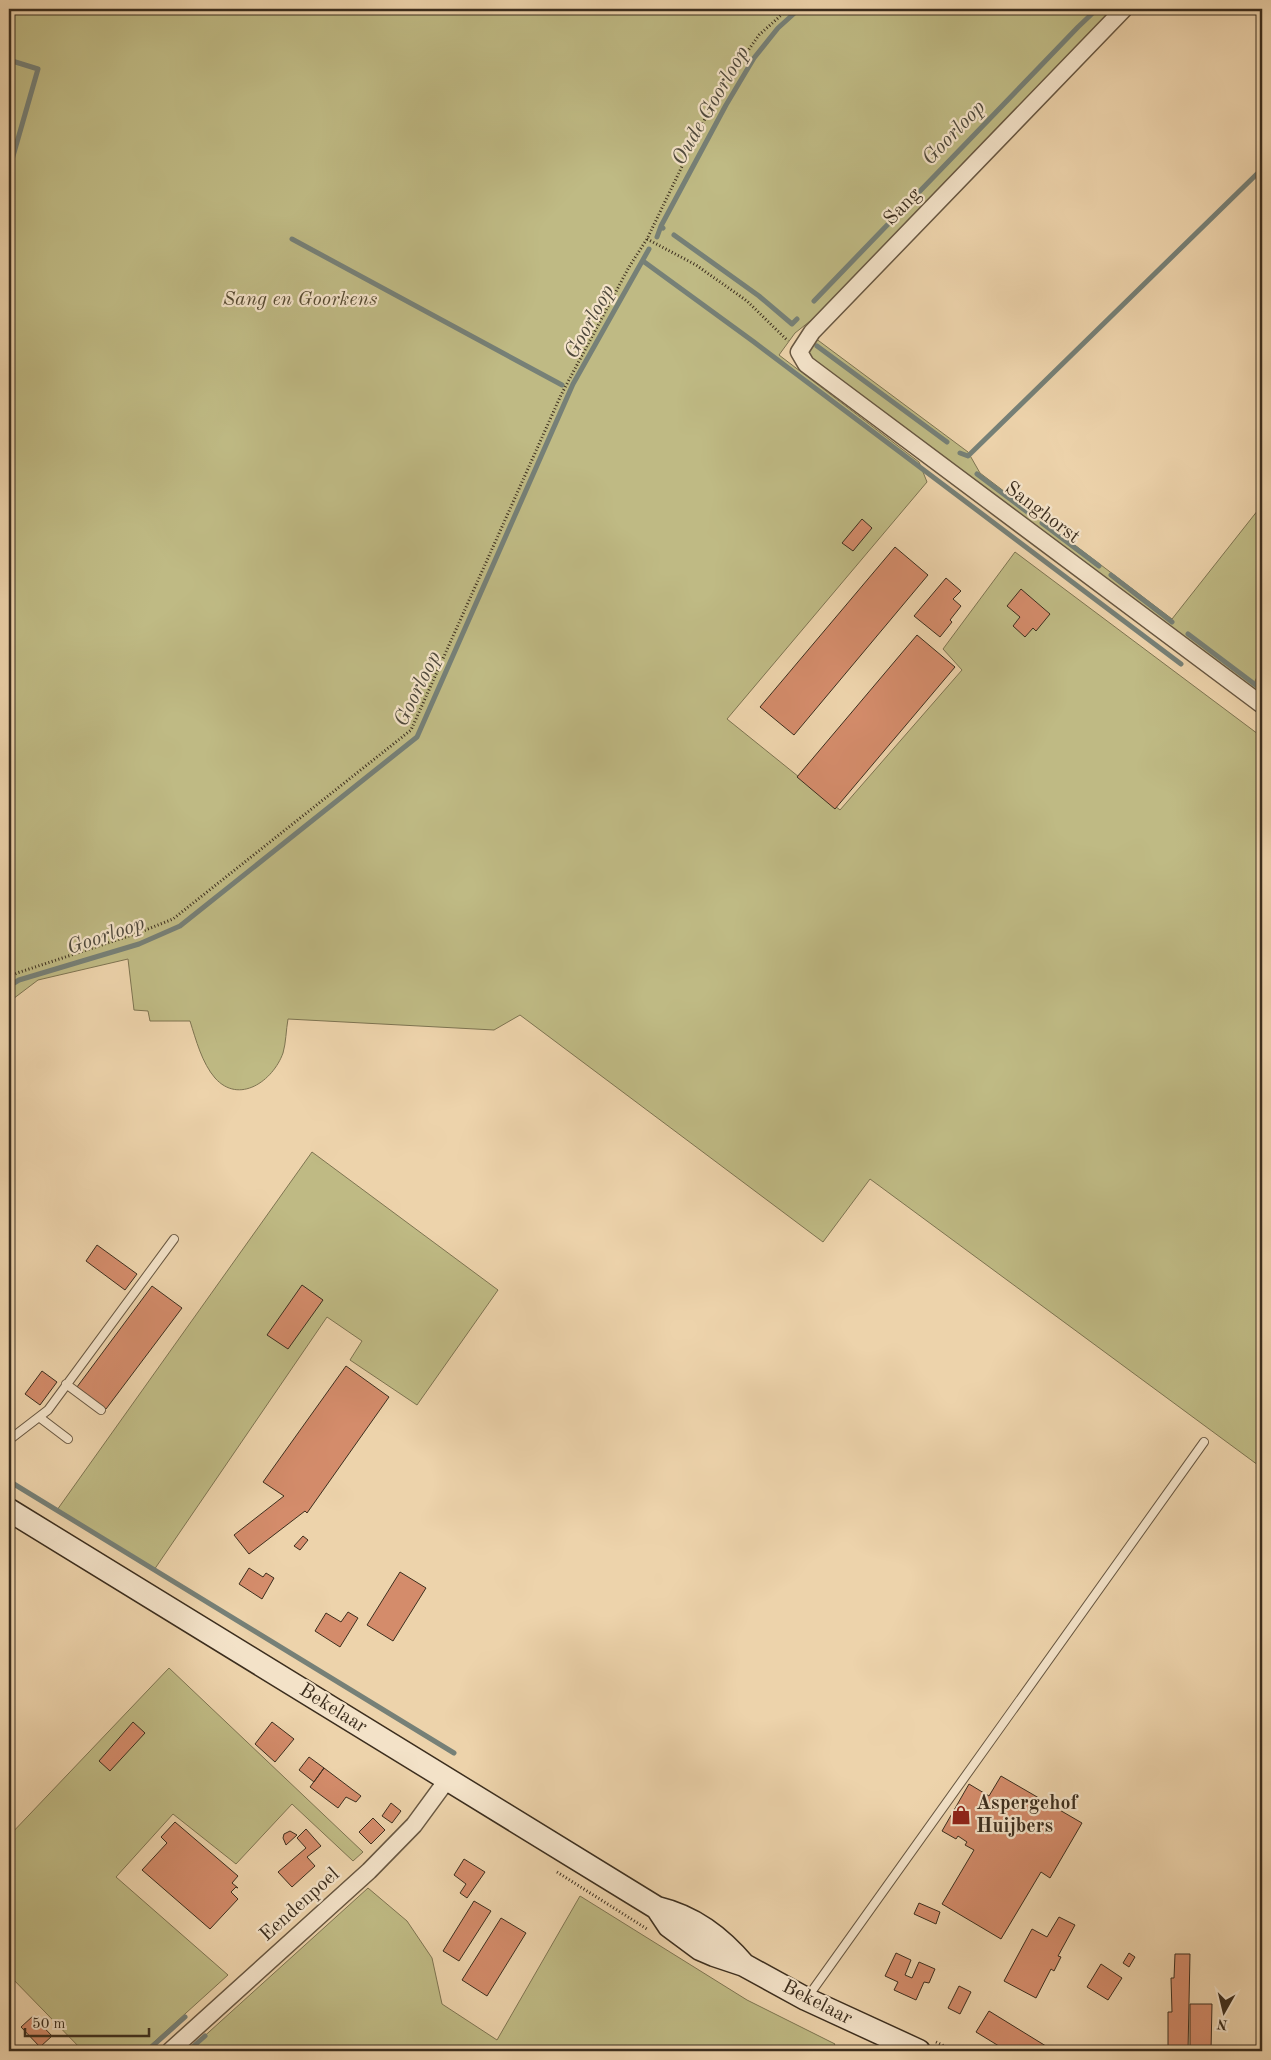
<svg xmlns="http://www.w3.org/2000/svg" width="1271" height="2060" viewBox="0 0 1271 2060" font-family="'Old Standard TT',serif">
  <rect width="100%" height="100%" fill="#edd3ab"/>
  <filter id="stains"><feTurbulence type="fractalNoise" baseFrequency=".004" numOctaves="4"/><feColorMatrix values="0 0 0 0 .2 0 0 0 0 .09 0 0 0 0 .02 0 0 0 .5 -.17"/></filter>
  <radialGradient id="worn" r=".72"><stop offset=".6" stop-color="#630" stop-opacity="0"/><stop offset="1" stop-color="#630" stop-opacity=".3"/></radialGradient>
  <path fill="#bfba84" stroke="#7e7451" d="M 9,9 L 1112,9 L 824,310 L 795,333 L 779,355 L 919,462 L 927,482 L 727,719 L 840,810 L 962,670 L 943,649 L 1015,552 L 1262,737 L 1262,1468 L 870,1179 L 823,1242 L 520,1015 L 494,1030 L 288,1019 C 286,1030 286,1043 283,1053 C 273,1081 239,1105 215,1078 C 202,1063 196,1040 190,1021 L 150,1021 L 148,1011 L 134,1010 L 128,959 L 38,980 L 9,1002 Z
    M 815,338 L 968,452 L 980,473 L 1172,619 L 1262,505 L 1262,667 L 1255,681 L 1262,685 L 1252,692 L 808,358 L 808,347 Z
    M 312,1152 L 498,1290 L 417,1405 L 350,1360 L 362,1341 L 327,1317 L 154,1570 L 57,1510 Z
    M 169,1668 L 363,1852 L 353,1861 L 292,1804 L 236,1864 L 173,1814 L 116,1877 L 228,1975 L 144,2051 L 83,2051 L 9,1975 L 9,1836 Z
    M 368,1888 L 407,1921 L 432,1958 L 442,2004 L 497,2040 L 580,1896 L 747,2000 L 835,2044 L 830,2051 L 188,2051 Z"/>
  <g fill="none" stroke-linecap="round" stroke-linejoin="round">
    <path stroke="#768077" stroke-width="5" d="M 9,60 L 38,69 L 9,170
      M 661,226 L 726,105 L 754,58 L 778,28 L 799,9
      M 674,235 L 759,296 L 792,324 L 797,319
      M 657,237 L 661,226 L 663,228
      M 292,239 L 562,385
      M 643,261 L 754,342 L 1181,664
      M 814,301 L 1078,27 L 1097,9
      M 817,346 L 947,442
      M 960,453 L 968,456 L 1262,169
      M 977,474 L 1034,517
      M 1042,523 L 1099,566
      M 1111,575 L 1172,622
      M 1188,634 L 1257,686
      M 9,986 L 19,980 L 139,944 L 180,926 L 417,737 L 573,384 L 649,249
      M 9,1481 L 454,1753
      M 147,2051 L 185,2017
      M 188,2051 L 205,2036"/>
  </g>
  <path fill="#d48c6b" stroke="#3c2e1e" d="M 862,519 L 872,528 L 853,551 L 842,543 Z
    M 895,547 L 928,575 L 794,735 L 760,707 Z
    M 946,578 L 961,591 L 953,599 L 961,606 L 950,620 L 952,622 L 940,637 L 914,616 Z
    M 1021,589 L 1050,614 L 1036,631 L 1033,628 L 1025,637 L 1013,626 L 1020,617 L 1007,606 Z
    M 917,635 L 955,667 L 835,809 L 797,777 Z
    M 97,1245 L 137,1274 L 125,1290 L 86,1261 Z
    M 302,1285 L 323,1300 L 288,1349 L 267,1335 Z
    M 152,1286 L 182,1308 L 106,1409 L 77,1387 Z
    M 346,1366 L 389,1397 L 307,1513 L 305,1511 L 249,1554 L 234,1535 L 284,1496 L 263,1482 Z
    M 42,1371 L 57,1382 L 40,1405 L 25,1394 Z
    M 303,1536 L 308,1540 L 300,1550 L 294,1546 Z
    M 249,1568 L 263,1577 L 266,1573 L 274,1578 L 262,1599 L 239,1584 Z
    M 400,1572 L 426,1588 L 393,1641 L 367,1625 Z
    M 348,1612 L 358,1618 L 340,1647 L 315,1631 L 326,1613 L 341,1622 Z
    M 133,1722 L 145,1733 L 110,1771 L 99,1761 Z
    M 272,1722 L 294,1739 L 275,1762 L 255,1744 Z
    M 309,1757 L 324,1768 L 314,1782 L 299,1770 Z
    M 324,1768 L 361,1796 L 356,1802 L 346,1797 L 338,1808 L 310,1787 Z
    M 1001,1776 L 1082,1823 L 1050,1878 L 1041,1872 L 1001,1939 L 942,1904 L 974,1850 L 965,1845 L 967,1842 L 958,1836 L 956,1839 L 942,1831 L 969,1784 L 989,1796 Z
    M 391,1803 L 401,1811 L 392,1823 L 382,1816 Z
    M 373,1818 L 385,1830 L 371,1844 L 359,1832 Z
    M 175,1822 L 238,1876 L 232,1883 L 238,1888 L 236,1887 L 231,1892 L 238,1899 L 210,1929 L 142,1870 L 167,1843 L 161,1837 Z
    M 306,1829 L 321,1846 L 307,1857 L 315,1866 L 292,1887 L 278,1872 L 306,1848 L 297,1838 Z
    M 290,1831 L 297,1835 L 286,1845 L 283,1838 L 284,1834 Z
    M 464,1859 L 485,1872 L 467,1898 L 460,1893 L 466,1884 L 454,1875 Z
    M 474,1901 L 491,1911 L 459,1961 L 443,1951 Z
    M 919,1903 L 940,1912 L 936,1924 L 914,1914 Z
    M 1059,1917 L 1075,1925 L 1058,1956 L 1061,1957 L 1054,1971 L 1051,1969 L 1036,1998 L 1004,1981 L 1032,1929 L 1047,1937 Z
    M 501,1918 L 526,1933 L 487,1996 L 462,1980 Z
    M 896,1953 L 911,1960 L 905,1975 L 912,1978 L 919,1962 L 935,1969 L 929,1983 L 924,1982 L 916,2000 L 894,1990 L 898,1982 L 885,1976 Z
    M 1129,1953 L 1135,1957 L 1129,1967 L 1123,1963 Z
    M 1175,1954 L 1190,1954 L 1188,2051 L 1168,2051 L 1168,2012 L 1172,2012 L 1171,1978 L 1174,1978 Z
    M 1101,1964 L 1122,1978 L 1108,2000 L 1087,1987 Z
    M 959,1986 L 971,1992 L 960,2014 L 948,2008 Z
    M 1190,2004 L 1212,2004 L 1211,2051 L 1190,2051 Z
    M 989,2011 L 1054,2051 L 1007,2051 L 976,2032 Z
    M 33,2016 L 52,2036 L 40,2047 L 21,2027 Z"/>
  <g fill="none" stroke-linecap="round" stroke-linejoin="round">
    <defs>
      <path id="lane" d="M 66,1384 L 101,1410
        M 39,1417 L 68,1439
        M 9,1440 L 48,1410 L 174,1239
        M 807,1998 L 1204,1442"/>
      <path id="street" d="M 1124,9 L 812,332 L 799,352 L 806,364 L 1262,705
        M 170,2051 L 369,1871 L 414,1825 L 447,1780"/>
      <path id="secondary" d="M 9,1510 L 657,1908 C 694,1917 720,1937 744,1965
        M 657,1908 L 669,1926 L 700,1949 L 714,1955 L 744,1965 L 806,1999 L 919,2051"/>
    </defs>
    <use href="#lane" stroke="#685741" stroke-width="10"/>
    <use href="#street" stroke="#685741" stroke-width="19"/>
    <use href="#secondary" stroke="#3c2e1e" stroke-width="25"/>
    <path stroke="#3c2e1e" stroke-width="3" stroke-dasharray="1 2.5" stroke-linecap="butt" d="M 647,239 L 696,265 L 747,301 L 788,341
      M 9,977 L 17,973 L 138,933 L 173,919 L 411,730 L 561,395 L 629,267 L 647,239 L 716,96 L 759,35 L 788,9
      M 557,1872 L 647,1929
      M 936,2042 L 955,2051"/>
    <use href="#lane" stroke="#f3e2c8" stroke-width="8"/>
    <use href="#street" stroke="#f3e2c8" stroke-width="16"/>
    <use href="#secondary" stroke="#f3e2c8" stroke-width="22"/>
  </g>
  <defs>
    <symbol id="shop-bare" viewBox="-9 -9 18 18"><path d="M-5-2.5h2.3a2.7 3.5 0 0 1 5.4 0H5L5.5 6h-11ZM-1.5-2.5h3a1.5 2.3 0 0 0-3 0Z" fill="#8f2418" stroke="#f3e2c8" stroke-width="2.5" paint-order="stroke"/></symbol>
  </defs>
  <g fill-rule="evenodd">
    <use href="#shop-bare" x="947" y="1801" width="28" height="28"/>
  </g>
  <g text-anchor="middle" dominant-baseline="central" stroke-width="4.5" stroke-linejoin="round" paint-order="stroke">
    <g font-size="20" fill="#3c2e1e" stroke="#f3e2c8">
      <text transform="translate(903 207) rotate(-46)">Sang</text>
      <text transform="translate(1042 513) rotate(37)">Sanghorst</text>
      <text transform="translate(333 1709) rotate(32)">Bekelaar</text>
      <text transform="translate(300 1905) rotate(-42)">Eendenpoel</text>
      <text transform="translate(817 2003) rotate(27)">Bekelaar</text>
    </g>
    <g font-size="20" font-style="italic" fill="#564a32" stroke="#f3e2c8">
      <text x="300" y="300">Sang en Goorkens</text>
    </g>
    <g font-size="20" font-weight="bold" fill="#3c2e1e" stroke="#f3e2c8" text-anchor="start">
      <text x="976" y="1804">Aspergehof<tspan x="976" dy="23">Huijbers</tspan></text>
    </g>
    <g font-size="21" font-style="italic" fill="#4f493c" stroke="#f3e2c8">
      <text transform="translate(711 106) rotate(-60)">Oude Goorloop</text>
      <text transform="translate(954 133) rotate(-46)">Goorloop</text>
      <text transform="translate(590 322) rotate(-61)">Goorloop</text>
      <text transform="translate(418 689) rotate(-64)">Goorloop</text>
      <text transform="translate(106 936) rotate(-19)">Goorloop</text>
    </g>
  </g>
  <rect width="1271" height="2060" fill="none" stroke="#edd3ab" stroke-width="30"/>
  <rect x="10" y="10" width="1251" height="2040" fill="none" stroke="#3c2e1e" stroke-width="2.5"/>
  <rect x="15" y="15" width="1241" height="2030" fill="none" stroke="#3c2e1e"/>
  <g transform="translate(1224 2012) rotate(188)" stroke="#f3e2c8" stroke-width="4" paint-order="stroke">
  <path d="M0-4L9 19L0 12L-9 19Z" fill="#3c2e1e"/>
  <text y="-8" font-size="14" font-weight="bold" text-anchor="middle" fill="#3c2e1e">N</text>
  </g>
  <path d="M25 2028v8h124v-8" fill="none" stroke="#3c2e1e" stroke-width="2.5"/>
  <text x="32" y="2028" font-size="15" fill="#3c2e1e" stroke="#f3e2c8" stroke-width="4" paint-order="stroke">50 m</text>
  <rect width="100%" height="100%" filter="url(#stains)"/>
  <rect width="100%" height="100%" fill="url(#worn)"/>
</svg>
